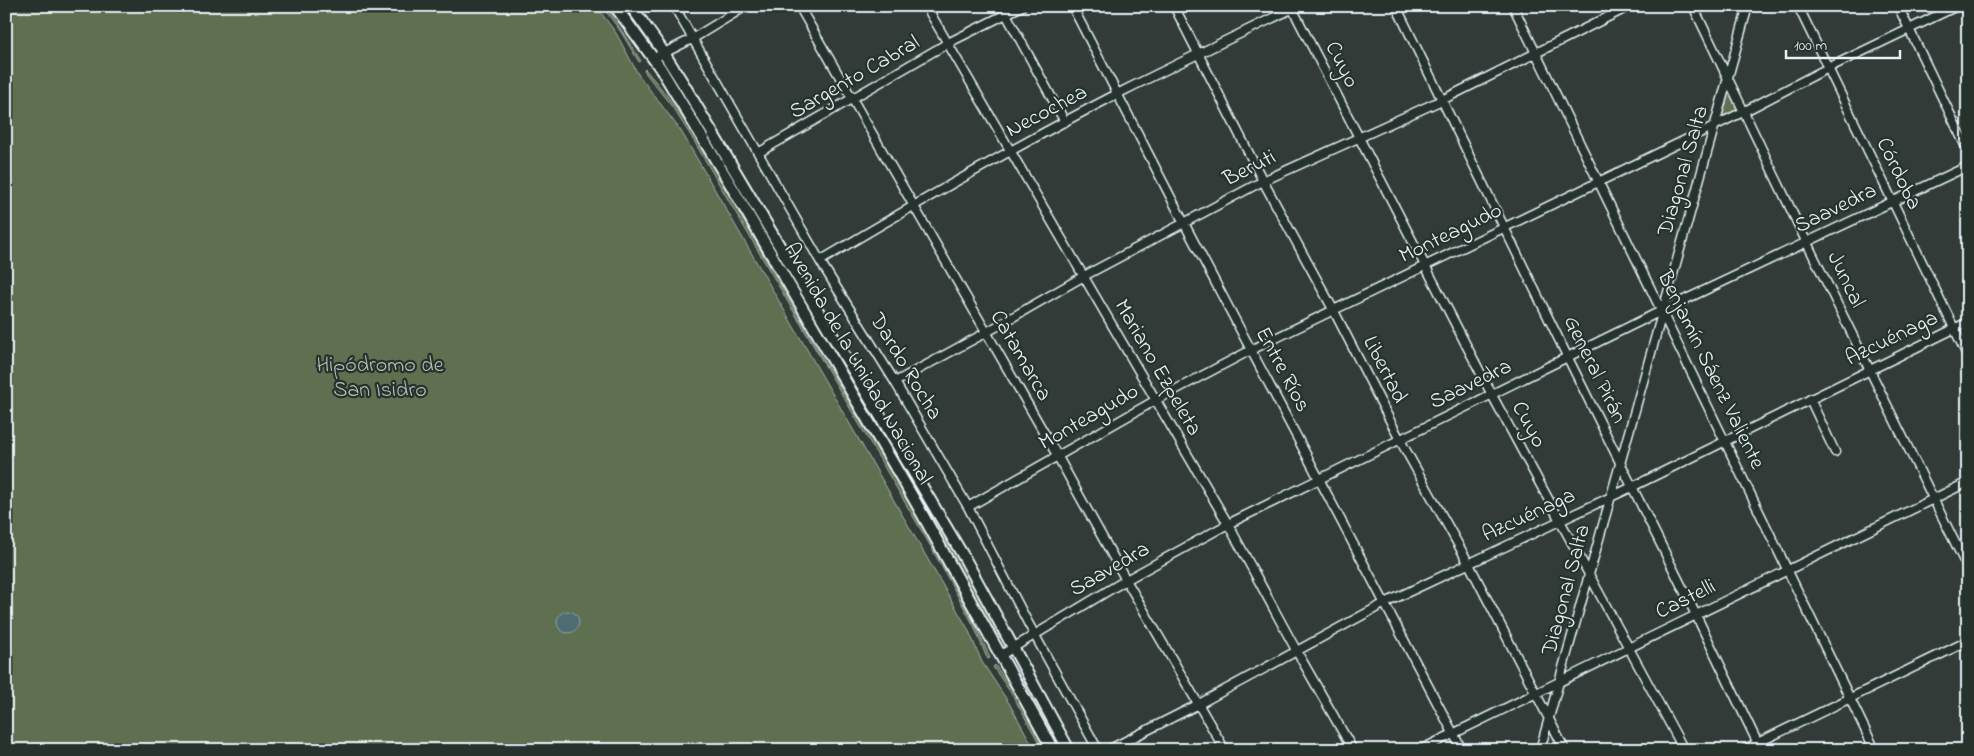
<svg xmlns="http://www.w3.org/2000/svg" width="1974" height="756" viewBox="0 0 1974 756" font-family="'Indie Flower',sans-serif">
  <rect width="100%" height="100%" fill="#323b37"/>
  <filter id="ink" filterUnits="userSpaceOnUse"><feTurbulence type="fractalNoise" baseFrequency=".02" numOctaves="2"/><feDisplacementMap in="SourceGraphic" scale="10" xChannelSelector="R" yChannelSelector="G"/><feConvolveMatrix kernelMatrix="1 2 1 2 8 2 1 2 1" color-interpolation-filters="sRGB"/></filter>
  <g filter="url(#ink)">
    <path fill="#5f6f51" stroke="#a4b0a4" d="M 6,6 L 596,6 L 616,33 L 638,74 L 681,131 L 968,629 L 982,662 L 1009,703 L 1035,750 L 6,750 Z
      M 602,6 L 606,6 L 641,61 L 639,62 L 621,32 Z
      M 645,69 L 665,93 L 694,134 L 817,349 L 908,501 L 976,626 L 990,658 L 988,659 L 986,656 L 974,626 L 931,547 L 691,136 L 673,108 L 647,75 L 644,70 Z
      M 666,69 L 682,87 C 790,269 901,450 1001,636 L 1000,638 L 984,616 L 944,544 Z
      M 1728,81 L 1743,112 L 1716,125 Z
      M 995,665 L 1016,695 L 1046,750 L 1043,750 L 1013,696 L 993,667 Z
      M 1016,674 L 1032,691 L 1065,750 L 1057,750 Z"/>
    <path fill="#4f6c75" stroke="#8ca1a9" d="M557 622a11 11 0 1 1 22 0a11 11 0 1 1-22 0Z"/>
    <g fill="none" stroke-linecap="round" stroke-linejoin="round">
      <defs>
        <path id="street" d="M 674,6 L 820,261 L 895,382 L 968,507 L 1027,621 L 1098,750
          M 799,6 L 1058,457 L 1126,580 L 1225,750
          M 926,6 L 1228,524 L 1296,650 L 1353,750
          M 1072,6 L 1184,223 L 1462,750
          M 1174,6 L 1263,181 L 1334,311 L 1400,440 L 1469,564 L 1565,750
          M 1291,6 L 1492,395 L 1684,750
          M 1396,6 L 1568,358 L 1696,615 L 1761,750
          M 1513,6 L 1875,750
          M 1693,6 L 1807,243 L 1968,569
          M 1798,6 L 1968,357
          M 1898,6 L 1968,151
          M 1006,14 L 1065,122
          M 654,58 L 692,39 L 746,6
          M 758,153 L 948,43 L 1022,6
          M 820,261 C 917,203 1016,146 1117,94 C 1177,64 1237,35 1298,6
          M 895,382 L 987,332 L 1084,276 L 1263,181 L 1442,100 L 1630,6
          M 1810,399 L 1835,452
          M 968,507 L 1156,400 L 1251,350 L 1743,112 L 1828,68 L 1957,6
          M 1001,655 L 1126,580 L 1228,524 L 1663,310 L 1968,166
          M 1108,750 L 1199,704 L 1385,603 L 1632,487 L 1968,322
          M 1420,750 L 1968,482
          M 1540,750 L 1748,6
          M 1743,750 L 1968,641"/>
        <path id="secondary" d="M 615,6 L 661,69 L 732,187 L 915,501 L 1053,750
          M 631,6 L 660,47 L 684,85 L 965,559 L 1069,750"/>
      </defs>
      <use href="#street" stroke="#e8f1f8" stroke-width="11"/>
      <use href="#secondary" stroke="#e8f1f8" stroke-width="14"/>
      <use href="#street" stroke="#26332d" stroke-width="8"/>
      <use href="#secondary" stroke="#26332d" stroke-width="10"/>
    </g>
  </g>
  <g text-anchor="middle" dominant-baseline="central" stroke-width="4.5" stroke-linejoin="round" paint-order="stroke">
    <g font-size="22" fill="#e8f1f8" stroke="#26332d">
      <text transform="translate(1341 65) rotate(63)">Cuyo</text>
      <text transform="translate(855 78) rotate(-30)">Sargento Cabral</text>
      <text transform="translate(1047 112) rotate(-28)">Necochea</text>
      <text transform="translate(1250 169) rotate(-27)">Beruti</text>
      <text transform="translate(1684 171) rotate(-74)">Diagonal Salta</text>
      <text transform="translate(1898 174) rotate(64)">Córdoba</text>
      <text transform="translate(1836 209) rotate(-26)">Saavedra</text>
      <text transform="translate(1451 234) rotate(-26)">Monteagudo</text>
      <text transform="translate(1845 280) rotate(64)">Juncal</text>
      <text transform="translate(1892 339) rotate(-26)">Azcuénaga</text>
      <text transform="translate(1020 356) rotate(60)">Catamarca</text>
      <text transform="translate(857 364) rotate(60)">Avenida de la Unidad Nacional</text>
      <text transform="translate(905 367) rotate(59)">Dardo Rocha</text>
      <text transform="translate(1157 368) rotate(60)">Mariano Ezpeleta</text>
      <text transform="translate(1282 370) rotate(62)">Entre Ríos</text>
      <text transform="translate(1384 370) rotate(63)">Libertad</text>
      <text transform="translate(1594 370) rotate(64)">General Pirán</text>
      <text transform="translate(1710 370) rotate(64)">Benjamín Sáenz Valiente</text>
      <text transform="translate(1471 385) rotate(-26)">Saavedra</text>
      <text transform="translate(1089 418) rotate(-30)">Monteagudo</text>
      <text transform="translate(1528 425) rotate(62)">Cuyo</text>
      <text transform="translate(1529 516) rotate(-25)">Azcuénaga</text>
      <text transform="translate(1110 570) rotate(-30)">Saavedra</text>
      <text transform="translate(1567 590) rotate(-75)">Diagonal Salta</text>
      <text transform="translate(1686 600) rotate(-26)">Castelli</text>
    </g>
    <g font-size="22" fill="#b1bdb5" stroke="#26332d">
      <text x="380" y="366">Hipódromo de<tspan x="380" dy="25">San Isidro</tspan></text>
    </g>
  </g>
  <rect width="1974" height="756" fill="none" stroke="#26332d" stroke-width="25"/>
  <rect x="12" y="12" width="1949" height="731" fill="none" stroke="#e8f1f8" stroke-width="2" filter="url(#ink)"/>
  <path d="M1786 50v8h114v-8" fill="none" stroke="#e8f1f8" stroke-width="2.5"/>
  <text x="1794" y="50" font-size="15" fill="#e8f1f8" stroke="#26332d" stroke-width="4" paint-order="stroke">100 m</text>
</svg>
